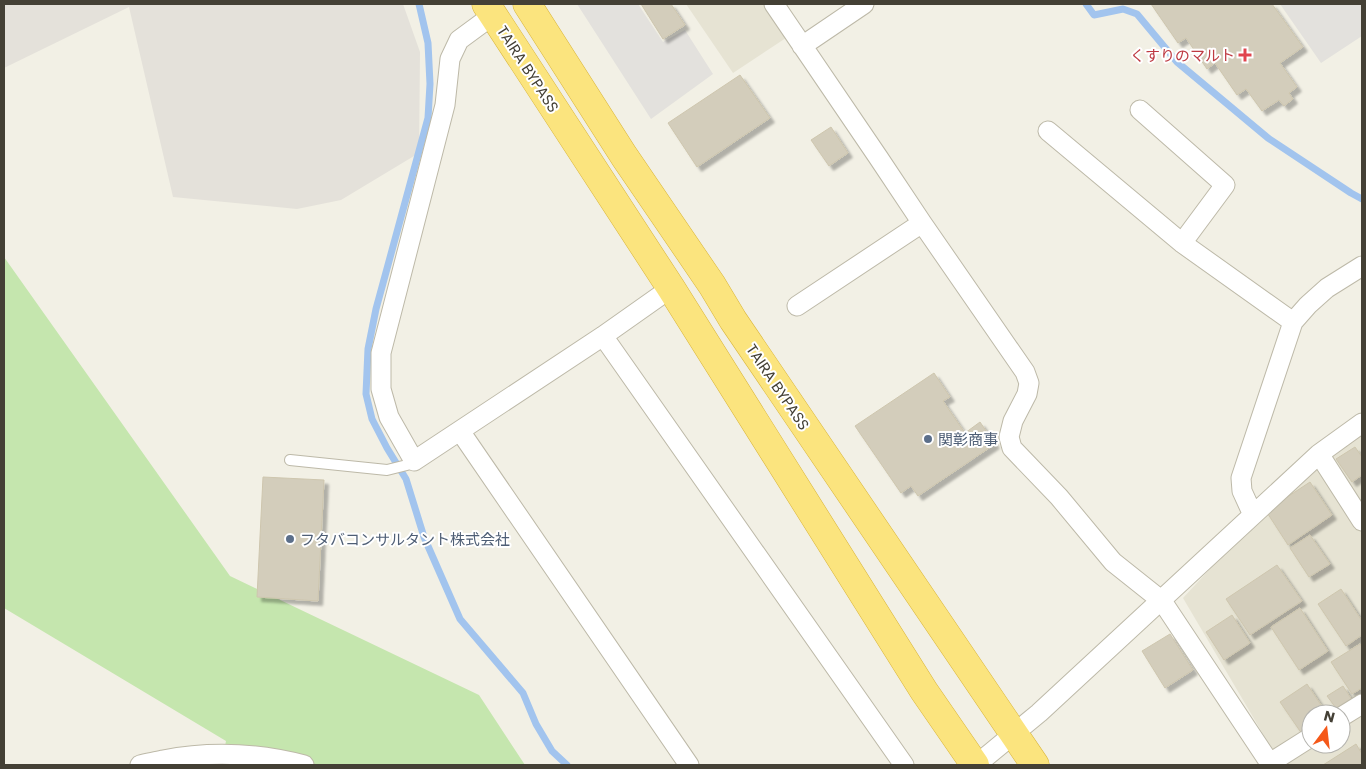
<svg xmlns="http://www.w3.org/2000/svg" width="1366" height="769" viewBox="0 0 1366 769" font-family="Poppins,'Noto Sans JP',sans-serif">
  <defs>
    <filter id="shadow"><feDropShadow dx="4.5" dy="4.5" stdDeviation="1" flood-color="#0004"/></filter>
  </defs>
  <rect width="100%" height="100%" fill="#f2f0e5"/>
  <path fill="#e6e3d3" fill-rule="evenodd" d="M 686,4 L 771,4 L 792,34 L 733,73 Z
    M 1362,432 L 1362,765 L 1283,765 L 1276,756 L 1183,598 L 1287,486 ZM 1311,714 L 1341,714 L 1341,744 L 1311,744 Z"/>
  <path fill="#e4e1da" d="M 4,4 L 403,4 L 420,52 L 419,153 L 341,200 L 297,209 L 173,197 L 129,7 L 4,68 Z"/>
  <path fill="#c5e6ae" d="M 4,257 L 230,576 L 479,695 L 525,765 L 221,765 L 226,741 L 4,608 Z"/>
  <path fill="#e3e1dd" d="M 577,4 L 638,4 L 663,42 L 685,30 L 713,74 L 651,119 Z
    M 1280,4 L 1362,4 L 1362,36 L 1321,63 Z"/>
  <g fill="none" stroke-linecap="round" stroke-linejoin="round">
    <path stroke="#a2c4ee" stroke-width="7" d="M 419,4 L 428,43 L 430,84 L 428,118 L 376,309 L 368,349 L 366,394 L 372,419 L 387,448 L 406,479 L 424,537 L 460,619 L 523,693 L 536,724 L 552,751 L 567,765
      M 1086,4 L 1094,15 L 1123,9 L 1137,14 L 1177,62 L 1268,138 L 1351,193 L 1362,199"/>
  </g>
  <path fill="#d3cdbb" stroke="#cec6ae" filter="url(#shadow)" d="M 641,4 L 671,4 L 685,25 L 663,39 Z
    M 1151,4 L 1272,4 L 1303,47 L 1280,63 L 1297,87 L 1289,93 L 1293,99 L 1284,106 L 1279,100 L 1262,111 L 1246,89 L 1237,95 L 1215,63 L 1207,69 L 1186,38 L 1178,43 Z
    M 740,75 L 770,118 L 697,167 L 668,123 Z
    M 831,127 L 848,153 L 829,166 L 811,140 Z
    M 934,373 L 950,397 L 943,401 L 965,433 L 980,422 L 995,444 L 918,496 L 911,486 L 901,493 L 855,426 Z
    M 1355,447 L 1362,457 L 1362,475 L 1352,482 L 1336,459 Z
    M 263,477 L 324,480 L 318,601 L 257,597 Z
    M 1310,482 L 1332,515 L 1288,545 L 1266,511 Z
    M 1310,535 L 1330,564 L 1309,577 L 1290,548 Z
    M 1277,565 L 1302,601 L 1250,635 L 1226,599 Z
    M 1341,589 L 1362,621 L 1362,635 L 1346,646 L 1318,604 Z
    M 1300,608 L 1328,651 L 1299,670 L 1271,627 Z
    M 1232,615 L 1250,643 L 1224,660 L 1206,632 Z
    M 1170,634 L 1193,670 L 1165,688 L 1142,651 Z
    M 1360,644 L 1362,647 L 1362,688 L 1352,694 L 1331,662 Z
    M 1307,684 L 1327,714 L 1311,714 L 1311,728 L 1302,734 L 1280,702 Z
    M 1343,686 L 1354,703 L 1339,712 L 1327,696 Z
    M 1356,744 L 1362,754 L 1362,765 L 1323,765 Z"/>
  <g fill="none" stroke-linecap="round" stroke-linejoin="round">
    <defs>
      <path id="service" d="M 290,460 L 387,470 L 407,465 L 414,461"/>
      <path id="minor" d="M 774,4 L 878,157 L 922,223 L 1025,372 L 1029,383 L 1027,394 L 1013,421 L 1009,437 L 1012,448 L 1059,497 L 1113,562 L 1162,601 L 1271,765
        M 493,15 L 459,40 L 450,59 L 445,105 L 381,353 L 381,389 L 389,417 L 414,461 L 603,336 L 671,288
        M 802,46 L 864,4
        M 1140,110 L 1225,185 L 1182,243
        M 1048,131 L 1182,243 L 1293,322
        M 797,306 L 922,223
        M 603,336 L 904,765
        M 460,431 L 689,765
        M 1319,454 L 1362,521
        M 1253,515 L 1242,491 L 1241,478 L 1293,322 L 1308,305 L 1327,288 L 1362,266
        M 1341,717 L 1362,704
        M 1270,763 L 1311,737
        M 140,765 C 147,763 155,762 163,760 C 209,751 258,753 304,765
        M 976,765 L 1039,713 L 1319,454 L 1362,423"/>
      <path id="trunk" d="M 486,4 L 671,288 L 924,691 L 975,765
        M 527,4 L 624,156 L 712,285 L 733,320 L 1035,765"/>
    </defs>
    <use href="#service" stroke="#bdb9a8" stroke-width="12"/>
    <use href="#minor" stroke="#bdb9a8" stroke-width="21"/>
    <use href="#trunk" stroke="#d9b438" stroke-width="29"/>
    <use href="#service" stroke="#fff" stroke-width="10"/>
    <use href="#minor" stroke="#fff" stroke-width="19"/>
    <use href="#trunk" stroke="#fbe47e" stroke-width="28"/>
  </g>
  <path fill="#e0444e" stroke="#fff" stroke-width="2" d="M1242.5 47.5h5v5h5v5h-5v5h-5v-5h-5v-5h5z"/>
  <g fill="#5c6f8a" stroke="#fff" stroke-width="2">
    <circle cx="928" cy="439" r="5"/>
    <circle cx="290" cy="539" r="5"/>
  </g>
  <g text-anchor="middle" dominant-baseline="central" stroke-width="4" stroke-linejoin="round" paint-order="stroke">
    <g font-size="15" fill="#be3a42" stroke="#fff" text-anchor="end">
      <text x="1235" y="55">くすりのマルト</text>
    </g>
    <g font-size="15" fill="#444035" stroke="#fff">
      <text transform="translate(528 69) rotate(57)">TAIRA BYPASS</text>
      <text transform="translate(778 387) rotate(56)">TAIRA BYPASS</text>
    </g>
    <g font-size="15" fill="#4e5e75" stroke="#fff" text-anchor="start">
      <text x="938" y="439">関彰商事</text>
      <text x="300" y="539">フタバコンサルタント株式会社</text>
    </g>
  </g>
  <rect width="1366" height="769" fill="none" stroke="#444035" stroke-width="10"/>
  <g transform="translate(1326 729) rotate(15)"><circle r="24" fill="#ffffff" stroke="#b4b3ae"/>
  <path d="M0-4L9 19L0 12L-9 19Z" fill="#f55819"/>
  <text y="-8" font-size="14" font-weight="bold" text-anchor="middle" fill="#444035">N</text>
  </g>
</svg>
